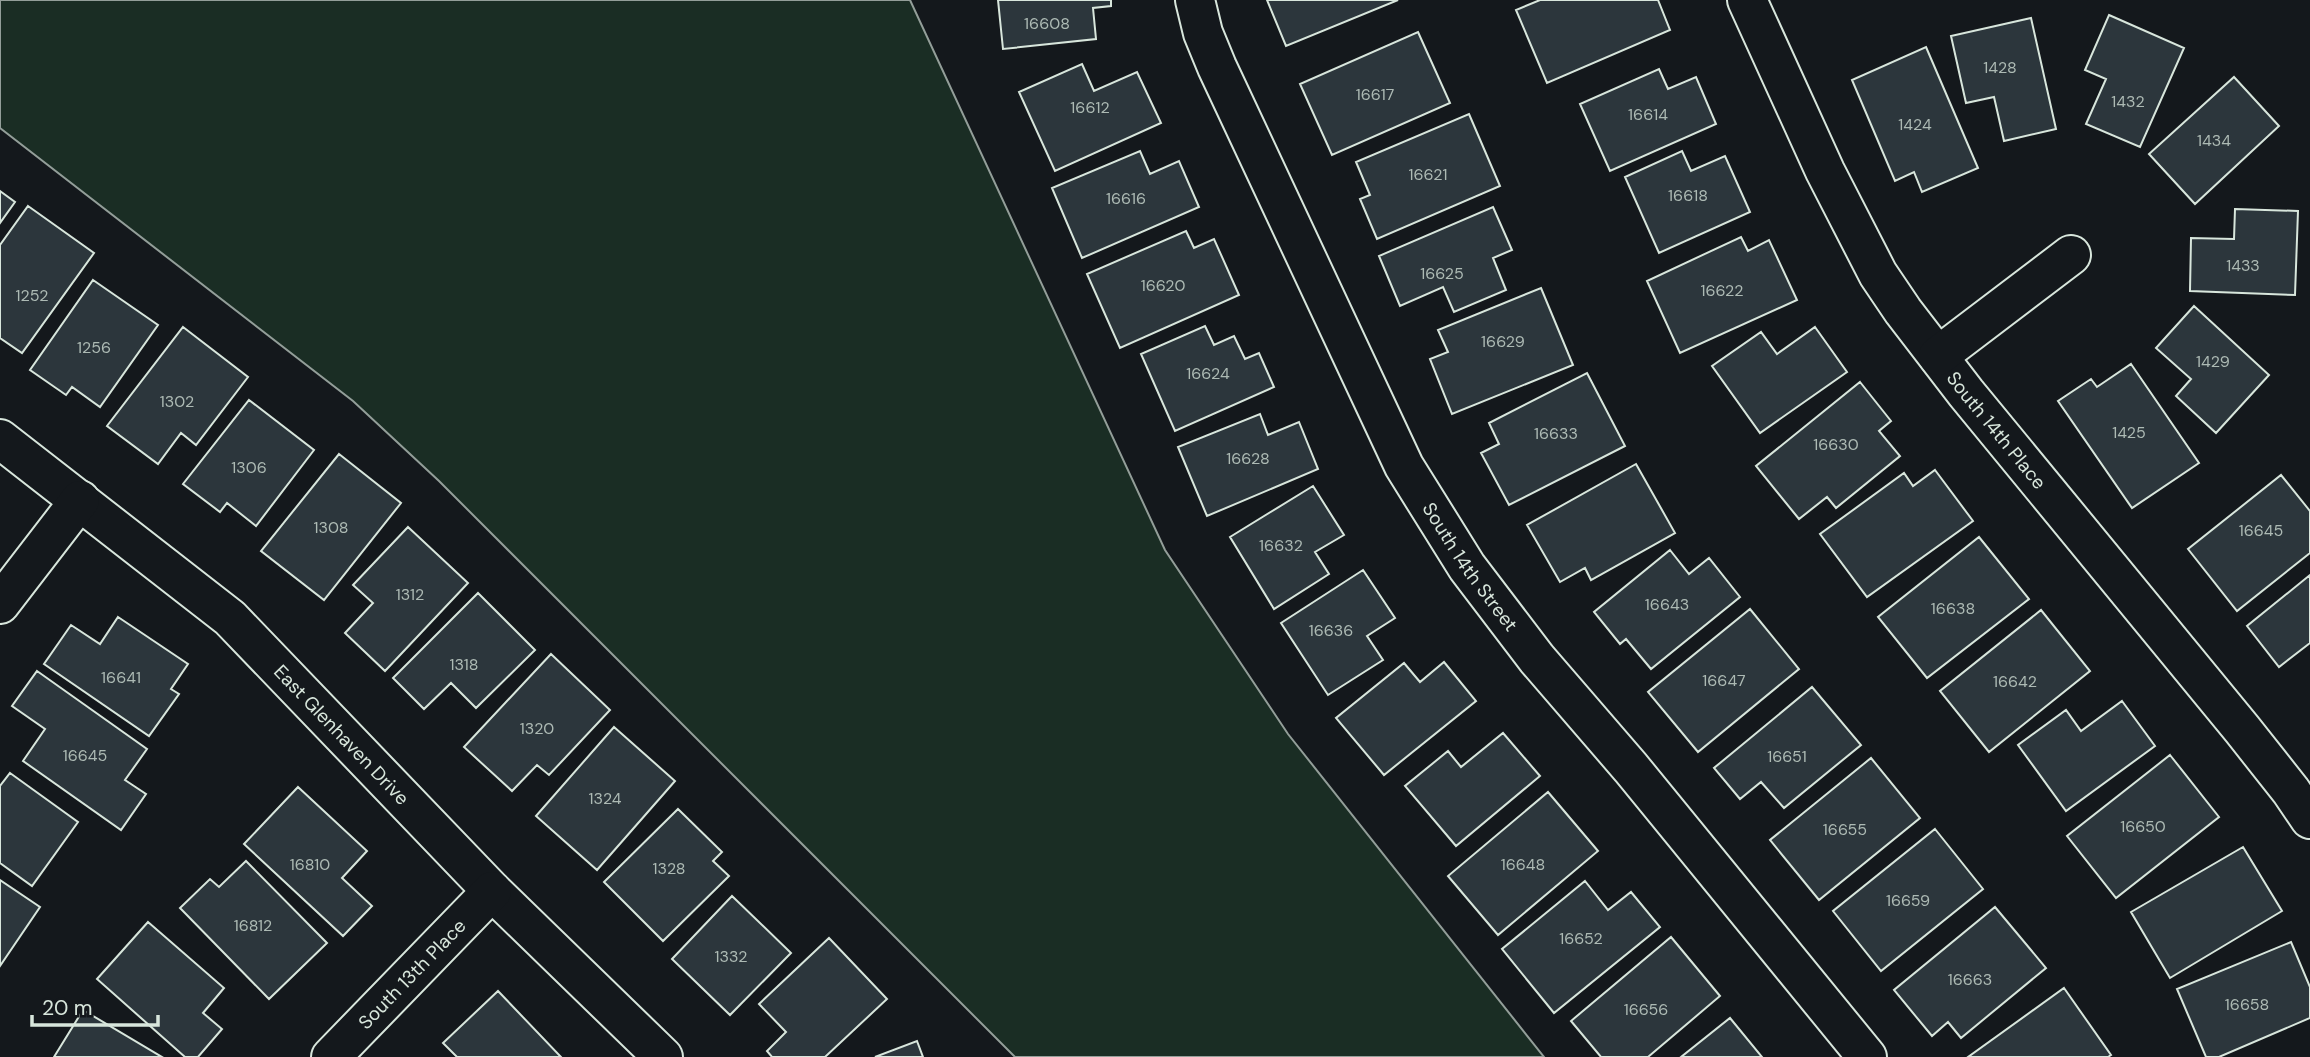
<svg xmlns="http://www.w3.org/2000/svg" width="2310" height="1057" viewBox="0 0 2310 1057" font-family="'DM Sans',sans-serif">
  <rect width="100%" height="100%" fill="#14181c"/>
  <path fill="#1a2d24" stroke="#939e99" stroke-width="2" d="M 0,0 L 910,0 L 1165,550 L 1288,734 L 1544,1057 L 1015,1057 L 439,481 L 353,401 L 0,128 Z"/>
  <path fill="#2c363c" stroke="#d8e6dc" stroke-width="2" d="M 998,0 L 1111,0 L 1111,6 L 1093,8 L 1096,39 L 1003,49 Z
    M 1267,0 L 1398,0 L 1286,46 Z
    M 1540,0 L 1658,0 L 1670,30 L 1547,83 L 1516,10 Z
    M 2109,15 L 2184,48 L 2140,147 L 2086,124 L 2106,79 L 2085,70 Z
    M 2031,18 L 2056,129 L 2004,141 L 1994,97 L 1966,103 L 1951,36 Z
    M 1418,32 L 1450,103 L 1332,155 L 1300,84 Z
    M 1926,47 L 1978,168 L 1922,192 L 1914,172 L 1895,181 L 1852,80 Z
    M 1082,64 L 1094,91 L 1137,72 L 1161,123 L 1055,171 L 1019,92 Z
    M 1659,69 L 1668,89 L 1696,77 L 1716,124 L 1610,171 L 1580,104 Z
    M 2234,77 L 2279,126 L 2195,204 L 2149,154 Z
    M 1469,114 L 1500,186 L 1377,239 L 1360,199 L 1370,195 L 1356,162 Z
    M 1140,151 L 1150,174 L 1179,161 L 1199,207 L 1082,258 L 1052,188 Z
    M 1682,151 L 1691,171 L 1725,156 L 1750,212 L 1659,253 L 1625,177 Z
    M 0,191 L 15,202 L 0,223 Z
    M 28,206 L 94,253 L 22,353 L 0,338 L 0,245 Z
    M 1493,207 L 1512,250 L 1493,258 L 1506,290 L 1454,312 L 1443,287 L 1400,306 L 1379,256 Z
    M 2235,209 L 2298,211 L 2295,295 L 2190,291 L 2191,238 L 2234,239 Z
    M 1186,231 L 1194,248 L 1214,239 L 1239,295 L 1120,348 L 1087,274 Z
    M 1741,237 L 1748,251 L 1769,240 L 1797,300 L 1680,353 L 1647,281 Z
    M 93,280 L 158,325 L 100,407 L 72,387 L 66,395 L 30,370 Z
    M 1541,288 L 1573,365 L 1452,414 L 1430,359 L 1448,352 L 1438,330 Z
    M 2194,306 L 2269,375 L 2216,433 L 2176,396 L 2191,379 L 2156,348 Z
    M 1205,326 L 1214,345 L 1234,336 L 1245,359 L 1259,353 L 1274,387 L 1175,431 L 1141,354 Z
    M 183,327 L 248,377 L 196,445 L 181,433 L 158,464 L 107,426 Z
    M 1815,327 L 1847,372 L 1760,433 L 1712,366 L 1761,332 L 1777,354 Z
    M 2131,364 L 2199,463 L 2132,508 L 2058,401 L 2091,379 L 2097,387 Z
    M 1587,373 L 1625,446 L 1509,505 L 1481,453 L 1499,444 L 1489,423 Z
    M 1860,382 L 1891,421 L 1879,431 L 1900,456 L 1836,508 L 1827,497 L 1799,519 L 1756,466 Z
    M 249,400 L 314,450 L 256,526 L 227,503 L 220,512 L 183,484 Z
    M 1260,414 L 1268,435 L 1299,422 L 1318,469 L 1207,516 L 1178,447 Z
    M 339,454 L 401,503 L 324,600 L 261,551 Z
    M 1636,464 L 1675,533 L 1591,580 L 1585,568 L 1560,582 L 1527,525 Z
    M 1935,470 L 1973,521 L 1867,597 L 1820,534 L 1904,473 L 1913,486 Z
    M 2281,475 L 2310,511 L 2310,553 L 2237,611 L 2188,549 Z
    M 1313,486 L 1344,535 L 1315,552 L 1329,574 L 1274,609 L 1230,537 Z
    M 408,527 L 468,583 L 385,671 L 345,633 L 373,603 L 353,585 Z
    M 1979,537 L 2029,599 L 1927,678 L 1878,617 Z
    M 1670,550 L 1689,574 L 1709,558 L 1740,597 L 1651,669 L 1626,639 L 1620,644 L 1594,612 Z
    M 1363,570 L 1395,618 L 1367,636 L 1383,660 L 1328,695 L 1281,623 Z
    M 2310,575 L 2310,643 L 2279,667 L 2247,626 Z
    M 478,593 L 535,650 L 476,708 L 451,683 L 424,709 L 393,678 Z
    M 1750,609 L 1799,669 L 1698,752 L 1648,692 Z
    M 2041,610 L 2090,671 L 1989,752 L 1940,691 Z
    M 118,617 L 188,664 L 171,689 L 179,694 L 149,736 L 44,664 L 71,625 L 100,644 Z
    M 551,654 L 610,710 L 549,775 L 537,765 L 512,791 L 464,747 Z
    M 1444,662 L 1476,701 L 1384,775 L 1336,718 L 1404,663 L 1420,682 Z
    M 37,671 L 147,749 L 125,780 L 146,794 L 121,830 L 23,761 L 45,729 L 12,706 Z
    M 1812,687 L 1861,745 L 1784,808 L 1761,782 L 1740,799 L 1714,768 Z
    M 2122,701 L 2155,746 L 2066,811 L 2018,745 L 2066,710 L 2081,731 Z
    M 614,727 L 675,781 L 597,870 L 536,816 Z
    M 1503,733 L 1540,776 L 1456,846 L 1405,786 L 1448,751 L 1461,767 Z
    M 2170,755 L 2219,817 L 2116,898 L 2067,836 Z
    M 1871,758 L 1920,818 L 1819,900 L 1770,840 Z
    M 10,773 L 78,822 L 32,886 L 0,863 L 0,786 Z
    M 298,787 L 367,851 L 342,878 L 372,906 L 343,936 L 244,844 Z
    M 1548,792 L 1598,851 L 1498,935 L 1448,876 Z
    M 678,809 L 722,852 L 713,861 L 729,876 L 663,941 L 604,882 Z
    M 1935,829 L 1983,889 L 1881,971 L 1833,911 Z
    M 2243,847 L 2282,911 L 2170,978 L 2131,912 Z
    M 246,861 L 327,943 L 269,999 L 180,908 L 210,879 L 219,887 Z
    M 0,880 L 40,907 L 0,966 Z
    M 1585,881 L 1608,910 L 1631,892 L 1660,927 L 1554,1013 L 1502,949 Z
    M 732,896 L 791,953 L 730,1015 L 672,959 Z
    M 1995,907 L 2046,968 L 1961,1038 L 1948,1022 L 1932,1036 L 1894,990 Z
    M 148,922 L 224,988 L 203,1013 L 222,1029 L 198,1057 L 185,1057 L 97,979 Z
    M 1671,937 L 1720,996 L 1648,1057 L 1601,1057 L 1571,1021 Z
    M 829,938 L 887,999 L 825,1057 L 772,1057 L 767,1051 L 786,1032 L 759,1004 Z
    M 2291,942 L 2310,987 L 2310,1018 L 2219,1057 L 2206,1057 L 2177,989 Z
    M 2064,988 L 2111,1055 L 2108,1057 L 1968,1057 Z
    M 498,991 L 561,1057 L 457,1057 L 443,1043 Z
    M 83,1010 L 162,1057 L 54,1057 Z
    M 1730,1018 L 1762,1057 L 1681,1057 Z
    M 917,1041 L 923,1057 L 875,1057 Z"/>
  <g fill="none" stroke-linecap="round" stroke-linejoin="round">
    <defs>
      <g id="minor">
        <path id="s1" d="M 1195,0 L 1203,33 L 1217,67 L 1404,466 L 1467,567 L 1537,659 L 1631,768 L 1867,1057"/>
        <path id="s2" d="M 1747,0 L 1825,171 L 1878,274 L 1903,311 L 1966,393 L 2242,729 L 2291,791 L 2310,819"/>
        <path d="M 1938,356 L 2071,255"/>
        <path id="s3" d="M 0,439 L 230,618 L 492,891 L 663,1057"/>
        <path d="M 0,604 L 80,500"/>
        <path id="s4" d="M 331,1057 L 492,891"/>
      </g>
    </defs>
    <use href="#minor" stroke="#d8e6dc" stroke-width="42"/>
    <use href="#minor" stroke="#14181c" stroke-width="38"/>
  </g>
  <g text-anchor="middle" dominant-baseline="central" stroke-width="5" stroke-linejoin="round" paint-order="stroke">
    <g font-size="16" fill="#adbab4">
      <text x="1047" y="23">16608</text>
      <text x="2000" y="67">1428</text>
      <text x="1375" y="94">16617</text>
      <text x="2128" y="101">1432</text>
      <text x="1090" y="107">16612</text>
      <text x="1648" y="114">16614</text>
      <text x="1915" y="124">1424</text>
      <text x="2214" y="140">1434</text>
      <text x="1428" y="174">16621</text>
      <text x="1688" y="195">16618</text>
      <text x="1126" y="198">16616</text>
      <text x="2243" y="265">1433</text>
      <text x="1442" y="273">16625</text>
      <text x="1163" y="285">16620</text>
      <text x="1722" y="290">16622</text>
      <text x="32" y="295">1252</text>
      <text x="1503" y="341">16629</text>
      <text x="94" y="347">1256</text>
      <text x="2213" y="361">1429</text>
      <text x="1208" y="373">16624</text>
      <text x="177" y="401">1302</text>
      <text x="2129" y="432">1425</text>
      <text x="1556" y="433">16633</text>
      <text x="1836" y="444">16630</text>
      <text x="1248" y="458">16628</text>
      <text x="249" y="467">1306</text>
      <text x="331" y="527">1308</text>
      <text x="2261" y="530">16645</text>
      <text x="1281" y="545">16632</text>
      <text x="410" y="594">1312</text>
      <text x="1667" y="604">16643</text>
      <text x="1953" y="608">16638</text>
      <text x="1331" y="630">16636</text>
      <text x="464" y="664">1318</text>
      <text x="121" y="677">16641</text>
      <text x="1724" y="680">16647</text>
      <text x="2015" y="681">16642</text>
      <text x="537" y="728">1320</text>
      <text x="85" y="755">16645</text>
      <text x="1787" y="756">16651</text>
      <text x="605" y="798">1324</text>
      <text x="2143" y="826">16650</text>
      <text x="1845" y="829">16655</text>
      <text x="310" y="864">16810</text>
      <text x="1523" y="864">16648</text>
      <text x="669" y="868">1328</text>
      <text x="1908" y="900">16659</text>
      <text x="253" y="925">16812</text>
      <text x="1581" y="938">16652</text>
      <text x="731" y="956">1332</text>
      <text x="1970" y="979">16663</text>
      <text x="2247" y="1004">16658</text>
      <text x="1646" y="1009">16656</text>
    </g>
    <g font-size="19" fill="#d8e6dc" stroke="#14181c">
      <text stroke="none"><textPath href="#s2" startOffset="500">South 14th Place</textPath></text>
      <text stroke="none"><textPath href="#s1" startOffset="632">South 14th Street</textPath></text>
      <text stroke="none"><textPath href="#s3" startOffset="453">East Glenhaven Drive</textPath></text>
      <text stroke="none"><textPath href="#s4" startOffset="116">South 13th Place</textPath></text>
    </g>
  </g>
  <path d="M32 1015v10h126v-10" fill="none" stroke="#d8e6dc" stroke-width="3.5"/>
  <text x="42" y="1015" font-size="21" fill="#d8e6dc" stroke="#14181c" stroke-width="5" paint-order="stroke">20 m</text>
</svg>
